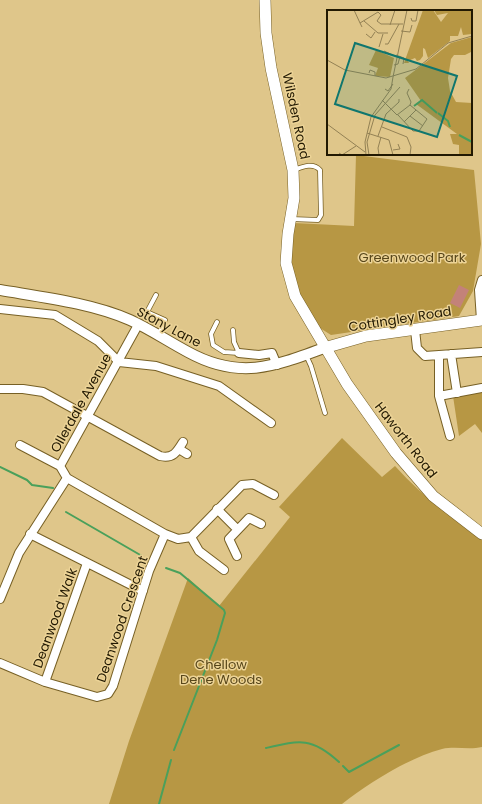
<svg xmlns="http://www.w3.org/2000/svg" width="482" height="804" viewBox="0 0 482 804" font-family="Poppins,sans-serif">
  <rect width="100%" height="100%" fill="#dfc68a"/>
  <path fill="#b79744" d="M 356,155 L 474,170 L 481,244 L 473,291 L 459,316 L 331,335 L 320,328 L 304,303 L 295,282 L 290,258 L 294,223 L 354,226 Z
    M 482,390 L 482,433 L 475,424 L 459,436 L 453,396 Z
    M 342,438 L 382,477 L 395,466 C 421,495 451,517 482,540 L 482,747 C 469,750 455,746 442,749 C 408,758 369,783 342,804 L 109,804 L 129,741 L 188,578 L 219,606 L 290,517 L 279,507 Z"/>
  <g fill="none" stroke-linecap="round" stroke-linejoin="round">
    <path stroke="#4aa05b" stroke-width="2" d="M 0,467 L 27,480 L 32,485 L 53,488
      M 66,512 L 142,556
      M 166,568 L 180,573 L 224,610 L 225,613 L 217,640 L 174,750
      M 266,748 C 300,740 312,737 339,762
      M 343,766 L 349,772 L 399,745
      M 159,804 L 171,760"/>
  </g>
  <path fill="#c38279" d="M 459,285 L 469,290 L 460,308 L 450,303 Z"/>
  <g fill="none" stroke-linecap="round" stroke-linejoin="round">
    <defs>
      <path id="service" d="M 291,219 L 318,220 L 321,215 L 320,170 C 313,162 302,167 294,170
        M 156,295 L 147,312 L 165,320 L 158,336
        M 217,322 L 211,334 L 213,345 L 224,352 L 239,353 L 234,342 L 233,330
        M 306,355 L 311,366 L 325,413"/>
      <path id="minor" d="M 0,309 L 55,315 L 98,341 L 119,362 L 156,366 L 219,386 L 271,423
        M 481,320 L 479,290 L 482,280
        M 138,325 L 60,466 L 67,478 L 165,534 L 178,539 L 191,537 L 242,485 L 253,484 L 274,495
        M 415,330 L 417,348 L 425,356 L 482,352
        M 239,353 L 259,355 L 272,353 L 277,365
        M 451,354 L 457,393
        M 439,355 L 439,396 L 450,436
        M 0,389 L 23,389 L 43,392 L 160,456 C 173,459 177,452 183,442
        M 439,396 L 482,388
        M 20,445 L 60,466
        M 179,449 L 187,454
        M 217,509 L 237,529
        M 30,534 L 143,591
        M 191,537 L 199,551 L 224,570
        M 237,556 L 229,539 L 249,518 L 261,524
        M 0,599 L 19,553 L 67,478
        M 0,663 L 45,682 L 97,697 L 108,694 L 113,686 L 149,571 L 165,534
        M 45,682 L 87,563"/>
      <path id="tertiary" d="M 0,290 C 41,297 92,303 130,320 C 150,329 169,342 188,352 C 239,380 273,367 324,348"/>
      <path id="secondary" d="M 265,0 L 266,33 L 271,68 L 293,170 L 294,198 L 288,234 L 286,263 L 295,296 L 347,384 L 396,453 L 433,496 L 482,534
        M 324,348 L 366,336 L 482,320"/>
    </defs>
    <use href="#service" stroke="#776025" stroke-width="5.5"/>
    <use href="#minor" stroke="#776025" stroke-width="10"/>
    <use href="#tertiary" stroke="#776025" stroke-width="12"/>
    <use href="#secondary" stroke="#776025" stroke-width="12"/>
    <use href="#service" stroke="#fff" stroke-width="4"/>
    <use href="#minor" stroke="#fff" stroke-width="8"/>
    <use href="#tertiary" stroke="#fff" stroke-width="10"/>
    <use href="#secondary" stroke="#fff" stroke-width="11"/>
  </g>
  <g text-anchor="middle" dominant-baseline="central" stroke-width="3" stroke-linejoin="round" paint-order="stroke">
    <g font-size="13" fill="#221902" stroke="#ecd396">
      <text transform="translate(296 116) rotate(78)">Wilsden Road</text>
      <text transform="translate(400 319) rotate(-9)">Cottingley Road</text>
      <text transform="translate(169 327) rotate(28)">Stony Lane</text>
      <text transform="translate(81 403) rotate(-61)">Ollerdale Avenue</text>
      <text transform="translate(406 440) rotate(52)">Haworth Road</text>
      <text transform="translate(55 618) rotate(-70)">Deanwood Walk</text>
      <text transform="translate(122 619) rotate(-71)">Deanwood Crescent</text>
    </g>
    <g font-size="13" fill="#57461a" stroke="#ecd396">
      <text x="412" y="257">Greenwood Park</text>
      <text x="221" y="664">Chellow<tspan x="221" dy="15">Dene Woods</tspan></text>
    </g>
  </g>
  <g transform="translate(327 10)">
    <rect width="145" height="145" fill="#dfc68a"/>
    <path d="M 96,0 L 106,0 L 114,12 L 121,3 L 110,5 L 107,0 L 145,0 L 145,24 L 136,25 L 134,17 L 131,26 L 123,26 L 123,31 L 101,48 L 98,39 L 96,38 L 96,46 L 93,50 L 90,51 L 88,48 L 81,51 L 82,53 L 77,53 ZM 145,27 L 144,42 L 138,45 L 127,45 L 124,49 L 121,68 L 123,81 L 129,92 L 145,93 L 145,145 L 132,145 L 132,135 L 126,134 L 123,124 L 130,124 L 89,94 L 94,91 L 78,68 L 124,33 ZM 49,40 L 67,48 L 63,67 L 48,66 L 51,58 L 42,55 Z" fill="#b79744"/>
    <path fill="none" stroke="#4aa05b" stroke-width="2" d="M 87,96 L 95,90 L 110,103M 111,103 L 121,111 L 123,117M 132,125 L 145,132"/>
    <path fill="none" stroke="#938154" stroke-width="1" d="M 27,0 L 33,13M 84,8 L 85,11 L 89,11 L 91,0M 37,11 L 51,23 L 61,23M 63,15 L 68,0M 35,17 L 33,13 L 51,2 L 54,5 L 50,11 L 54,14 L 76,14M 74,21 L 83,22 L 85,15M 39,24 L 44,28 L 48,22M 58,34 L 61,34 L 72,14M 52,37 L 56,24M 57,41 L 68,46M 69,45 L 77,48 L 76,54M 0,50 L 18,60 L 59,68 L 89,59 L 121,33 L 145,26M 67,55 L 71,54 L 73,46M 42,63 L 43,60 L 48,62 L 48,66M 66,67 L 80,0M 58,79 L 61,81 L 66,74M 82,79 L 80,83 L 84,92 L 83,95M 55,90 L 70,105 L 83,95M 71,105 L 86,121 L 92,121 L 100,109 L 83,95M 83,106 L 96,116M 77,112 L 89,100M 0,114 L 38,142M 55,117 L 80,127 L 84,137 L 83,145M 40,123 L 62,130 L 66,145M 51,126 L 59,104 L 72,92 L 72,89M 66,140 L 73,139 L 71,134M 12,143 L 15,145 L 29,136M 39,145 L 38,132 L 44,107 L 64,79 L 66,67M 42,145 L 40,132 L 48,105 L 73,77M 52,145 L 51,138 L 54,127"/>
    <path fill="#0f766e" fill-opacity="0.15" stroke="#0f766e" stroke-width="2" d="M 28,33 L 130,66 L 110,127 L 8,94 Z"/>
    <rect width="145" height="145" fill="none" stroke="#221902" stroke-width="2"/>
  </g>
</svg>
